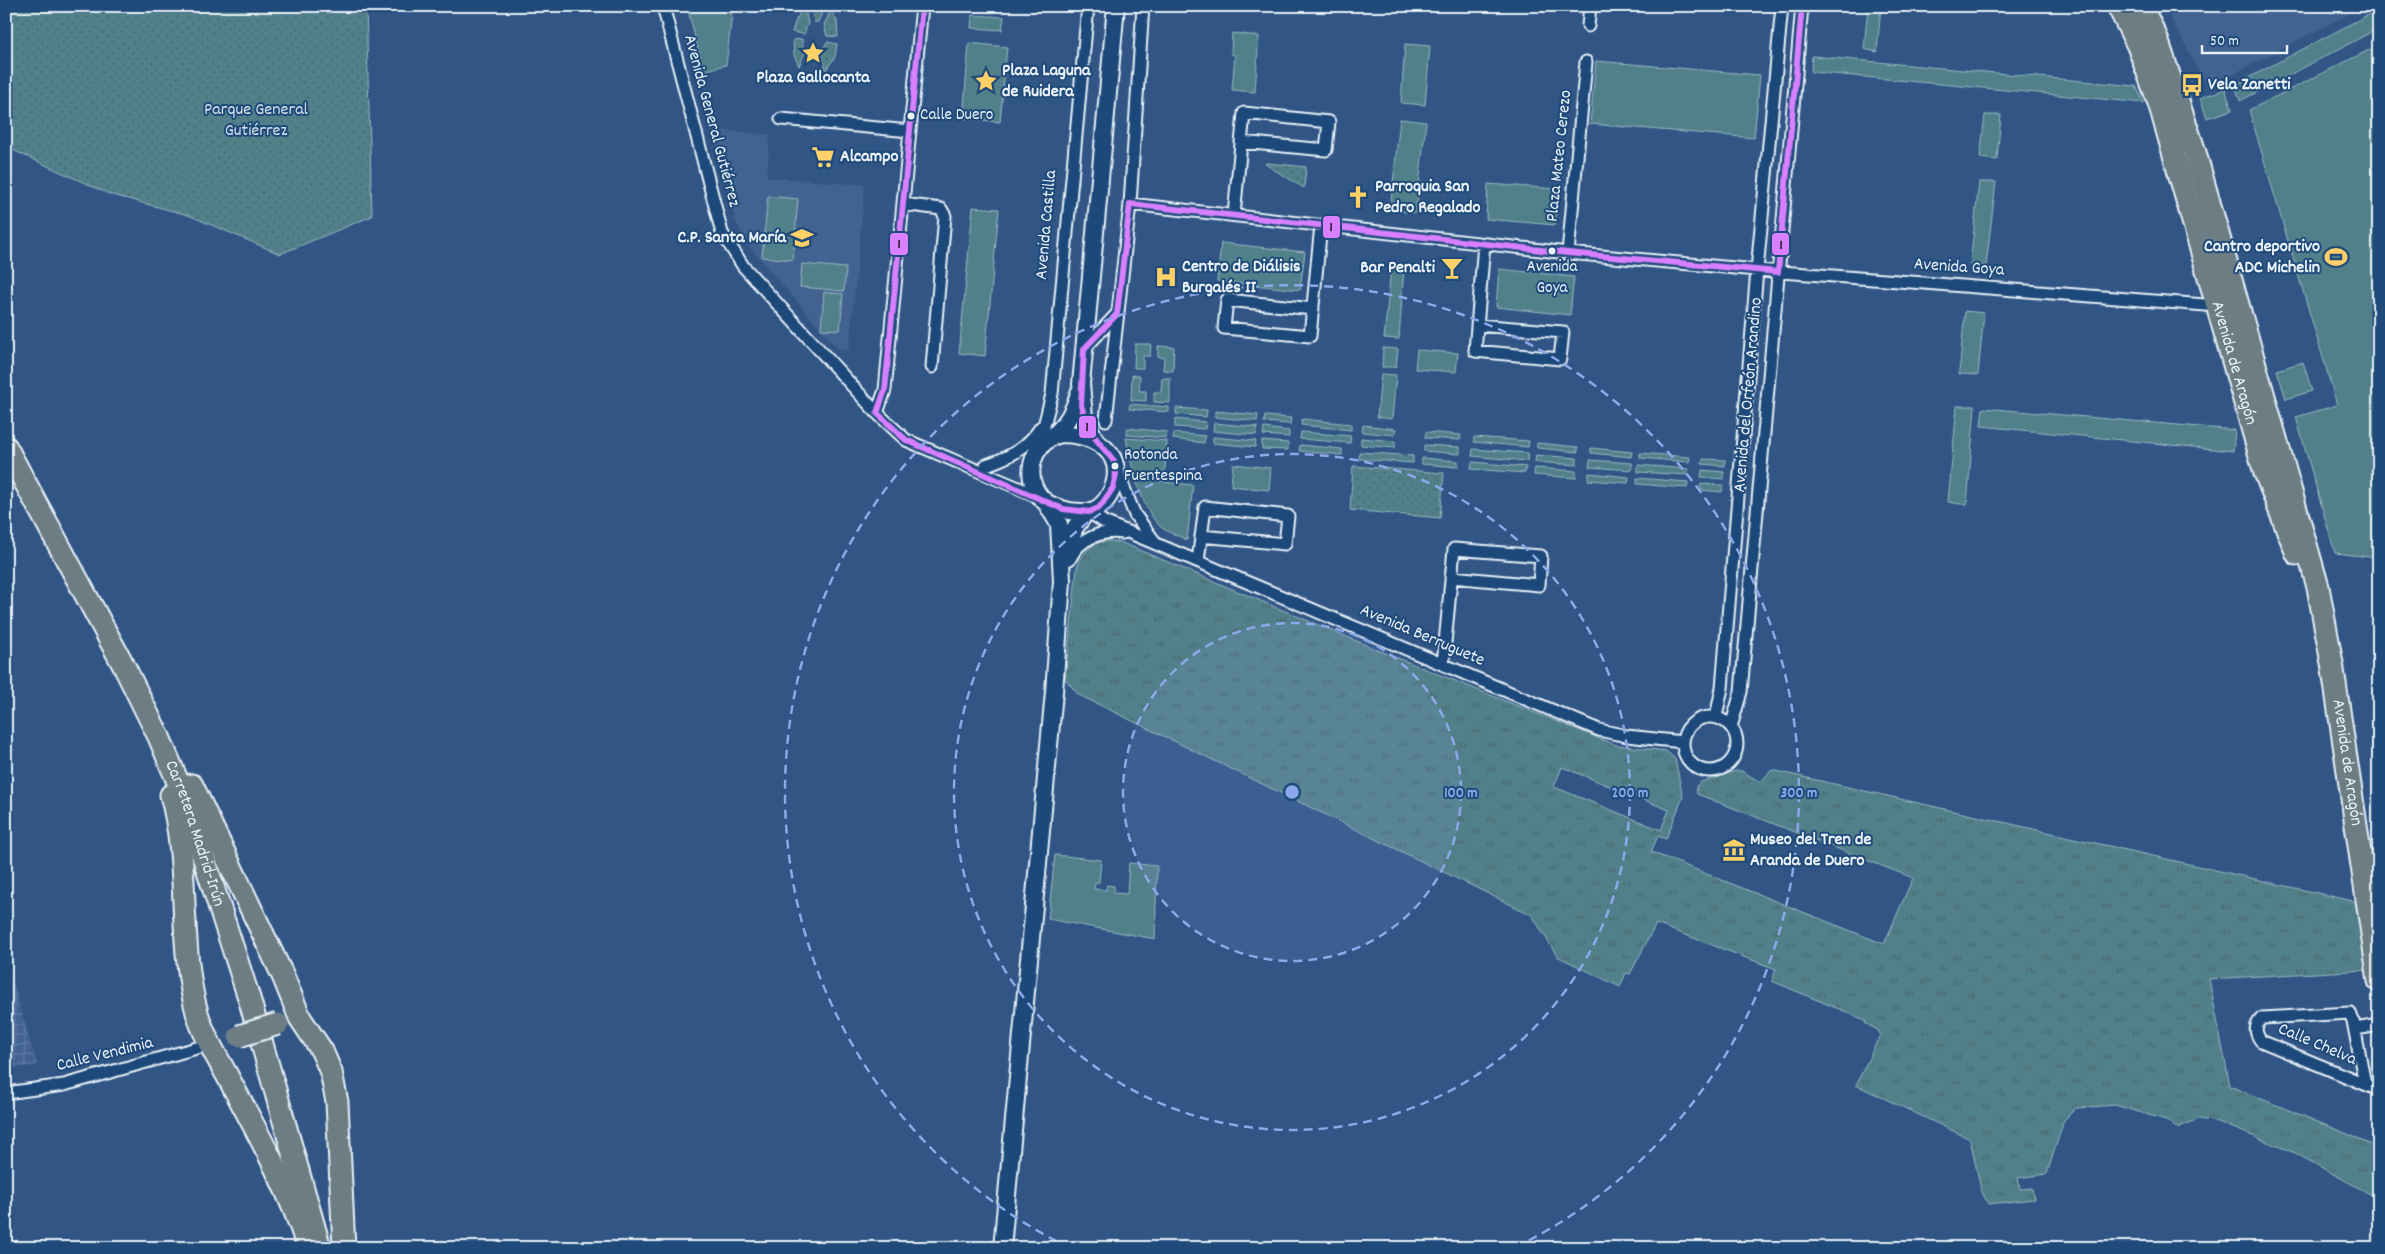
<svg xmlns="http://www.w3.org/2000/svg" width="2385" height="1254" viewBox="0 0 2385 1254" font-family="Dekko,sans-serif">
  <defs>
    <pattern id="industrial-grid" width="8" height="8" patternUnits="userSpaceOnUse" patternTransform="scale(1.25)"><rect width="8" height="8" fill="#426391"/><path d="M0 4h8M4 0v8" fill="none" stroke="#5d7aa1"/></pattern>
    <pattern id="grass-tufts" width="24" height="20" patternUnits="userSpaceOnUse" patternTransform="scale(1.25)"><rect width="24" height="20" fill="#51808a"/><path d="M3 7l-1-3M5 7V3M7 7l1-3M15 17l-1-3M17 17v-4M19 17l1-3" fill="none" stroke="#4c676d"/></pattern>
    <pattern id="park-dots" width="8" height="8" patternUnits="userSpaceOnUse" patternTransform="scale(1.25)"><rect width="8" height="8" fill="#51808a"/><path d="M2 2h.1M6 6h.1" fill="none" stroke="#4c676d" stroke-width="1.8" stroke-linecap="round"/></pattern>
  </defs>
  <rect width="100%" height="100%" fill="#315686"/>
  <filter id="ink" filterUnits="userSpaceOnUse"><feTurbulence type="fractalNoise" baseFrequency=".02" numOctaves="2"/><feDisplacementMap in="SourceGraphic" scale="10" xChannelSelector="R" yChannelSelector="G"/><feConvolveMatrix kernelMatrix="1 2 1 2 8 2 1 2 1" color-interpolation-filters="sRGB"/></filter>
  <g filter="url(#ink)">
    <path fill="#426391" d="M 2164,6 L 2364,6 L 2208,87 Z
      M 711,129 L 770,135 L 767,177 L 865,185 L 849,350 L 838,349 L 746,242 L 735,220 L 727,188 L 729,188 Z"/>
    <path fill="url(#industrial-grid)" d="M 6,959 L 37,1065 L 6,1069 Z"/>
    <path fill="url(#grass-tufts)" stroke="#9cb8c1" fill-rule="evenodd" d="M 1108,541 L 1120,542 L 1390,655 L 1616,745 L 1666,751 L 1675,759 L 1683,797 L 1666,839 L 1658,836 L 1651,852 L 1884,944 L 1913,878 L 1697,794 L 1696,786 L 1701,782 L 1736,771 L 1742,771 L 1760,782 L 1772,770 L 2357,902 L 2368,970 L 2209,979 L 2230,1086 L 2379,1147 L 2379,1199 L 2295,1153 L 2218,1122 L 2199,1119 L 2177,1128 L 2169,1121 L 2115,1105 L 2076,1108 L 2064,1120 L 2047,1174 L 2018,1178 L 2020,1189 L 2032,1188 L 2034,1199 L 1988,1204 L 1981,1190 L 1970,1139 L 1856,1085 L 1880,1035 L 1879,1031 L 1865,1023 L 1865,1020 L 1772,981 L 1776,969 L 1656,924 L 1630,974 L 1626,973 L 1620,987 L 1557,956 L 1532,915 L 1079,695 L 1065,679 L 1077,567 C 1084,551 1090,543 1108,541 ZM 1562,767 L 1669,810 L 1661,830 L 1554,787 Z"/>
    <path fill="url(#park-dots)" stroke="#9cb8c1" d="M 6,6 L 366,6 L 372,216 L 280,254 L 188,215 L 109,194 L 6,147 Z
      M 804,6 L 808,23 L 804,34 L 792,32 L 796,20 Z
      M 811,6 L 825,6 L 818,22 L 814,22 Z
      M 831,10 L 837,21 L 838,37 L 827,36 L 824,25 Z
      M 802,39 L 803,47 L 806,50 L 799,66 L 794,55 L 793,40 Z
      M 827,42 L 837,44 L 835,57 L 826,70 L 821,52 Z
      M 1267,163 L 1306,167 L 1304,188 L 1265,164 Z
      M 1353,466 L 1444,473 L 1440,518 L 1350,510 Z"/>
    <path fill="#51808a" stroke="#9cb8c1" d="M 1409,6 L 1434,6 L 1434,12 L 1409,10 Z
      M 1868,6 L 1881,6 L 1877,52 L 1864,49 Z
      M 687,7 L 732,13 L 726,65 L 704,71 Z
      M 2379,9 L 2379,28 L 2240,101 L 2235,85 Z
      M 972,15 L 1004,17 L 1002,30 L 971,28 Z
      M 1232,33 L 1259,36 L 1255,92 L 1232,90 L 1235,55 L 1231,54 Z
      M 969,43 L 1007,47 L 1000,122 L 963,118 Z
      M 1405,44 L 1430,46 L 1425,105 L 1401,103 Z
      M 2379,45 L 2379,558 L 2335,553 L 2296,417 L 2337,405 L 2249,110 Z
      M 1812,56 L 2136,86 L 2144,103 L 1811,72 Z
      M 1596,61 L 1760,75 L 1754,138 L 1590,124 Z
      M 2225,89 L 2232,110 L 2207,118 L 2200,98 Z
      M 1985,115 L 2001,115 L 1997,160 L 1980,158 Z
      M 1400,119 L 1426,122 L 1416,213 L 1390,210 Z
      M 1979,182 L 1996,182 L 1986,266 L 1970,265 Z
      M 1488,184 L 1558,189 L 1555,225 L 1486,219 Z
      M 768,196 L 798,199 L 793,260 L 762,257 Z
      M 973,207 L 999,209 L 985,356 L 959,353 Z
      M 1221,243 L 1305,252 L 1300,290 L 1217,281 Z
      M 802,264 L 846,268 L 844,291 L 800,287 Z
      M 1391,268 L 1404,268 L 1399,339 L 1384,338 Z
      M 1499,269 L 1574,277 L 1570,315 L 1496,307 Z
      M 824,292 L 843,294 L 840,330 L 821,329 Z
      M 1965,311 L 1984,313 L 1978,375 L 1959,374 Z
      M 1135,344 L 1151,344 L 1150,356 L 1143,356 L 1143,368 L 1134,368 Z
      M 1158,346 L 1174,347 L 1173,371 L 1163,370 L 1164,357 L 1158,357 Z
      M 1383,348 L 1398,349 L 1396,367 L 1382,367 Z
      M 1417,350 L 1458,353 L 1456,372 L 1415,369 Z
      M 2303,362 L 2312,391 L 2286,399 L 2277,370 Z
      M 1381,374 L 1396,375 L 1392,419 L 1377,417 Z
      M 1132,375 L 1140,376 L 1139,391 L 1146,391 L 1146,401 L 1131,400 Z
      M 1162,378 L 1170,378 L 1170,403 L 1154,402 L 1154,392 L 1161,392 Z
      M 1130,404 L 1169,407 L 1169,412 L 1129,409 Z
      M 1957,406 L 1975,406 L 1967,505 L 1948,502 Z
      M 1176,408 L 1207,410 L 1206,417 L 1176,414 Z
      M 1983,408 L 2235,430 L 2233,451 L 1981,426 Z
      M 1215,411 L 1258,415 L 1257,421 L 1215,417 Z
      M 1265,416 L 1291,418 L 1290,424 L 1264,422 Z
      M 1175,419 L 1206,422 L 1205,429 L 1175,427 Z
      M 1302,419 L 1351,424 L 1351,430 L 1301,425 Z
      M 1214,423 L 1257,427 L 1256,435 L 1213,431 Z
      M 1363,425 L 1396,429 L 1395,435 L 1362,432 Z
      M 1127,428 L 1167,432 L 1166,438 L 1127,435 Z
      M 1264,428 L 1289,431 L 1289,437 L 1263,435 Z
      M 1301,432 L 1351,436 L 1350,443 L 1300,439 Z
      M 1426,432 L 1461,435 L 1460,440 L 1425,438 Z
      M 1174,433 L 1205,436 L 1204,443 L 1173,439 Z
      M 1213,437 L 1256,441 L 1255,447 L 1213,443 Z
      M 1474,437 L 1529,441 L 1528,447 L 1474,442 Z
      M 1126,438 L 1167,441 L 1164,482 L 1193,485 L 1187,540 C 1179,536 1169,533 1162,528 C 1141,510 1131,464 1126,438 Z
      M 1361,438 L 1395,441 L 1395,448 L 1361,445 Z
      M 1262,441 L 1288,443 L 1288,450 L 1262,449 Z
      M 1537,443 L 1578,447 L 1578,452 L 1537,448 Z
      M 1300,445 L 1342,449 L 1342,455 L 1299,451 Z
      M 1424,445 L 1460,447 L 1460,454 L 1424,451 Z
      M 1591,448 L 1632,452 L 1631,457 L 1591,453 Z
      M 1473,449 L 1528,453 L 1527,461 L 1472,456 Z
      M 1360,452 L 1413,456 L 1413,463 L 1359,459 Z
      M 1640,453 L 1690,457 L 1689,462 L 1640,458 Z
      M 1536,455 L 1577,458 L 1577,465 L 1535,462 Z
      M 1422,458 L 1458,461 L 1458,467 L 1422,464 Z
      M 1703,459 L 1725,460 L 1725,466 L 1702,464 Z
      M 1590,460 L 1632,463 L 1632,470 L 1589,467 Z
      M 1472,462 L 1526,467 L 1525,473 L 1471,469 Z
      M 1233,464 L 1271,468 L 1269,490 L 1231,486 Z
      M 1638,465 L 1689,469 L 1688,475 L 1638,472 Z
      M 1535,468 L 1576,471 L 1576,478 L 1534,475 Z
      M 1702,470 L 1724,472 L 1724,479 L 1701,477 Z
      M 1589,473 L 1629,477 L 1628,483 L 1588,480 Z
      M 1637,478 L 1688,482 L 1687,488 L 1637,484 Z
      M 1701,484 L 1723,485 L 1722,492 L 1700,490 Z
      M 1055,855 L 1101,860 L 1099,882 L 1095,883 L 1094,889 L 1106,890 L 1107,885 L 1114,886 L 1114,893 L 1127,894 L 1129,863 L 1157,866 L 1155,939 L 1048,919 Z"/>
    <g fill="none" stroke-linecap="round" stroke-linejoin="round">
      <defs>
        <path id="street" d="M 663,6 L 722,233 L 743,266 L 877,413 L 906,440 L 1042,498
          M 1588,26 L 1590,6
          M 781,119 L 910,131
          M 903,204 L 941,209 L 945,216 L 932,367
          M 1130,204 L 1568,253 L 1757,270 L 2218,306 L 2219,309
          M 1234,215 L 1244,113 L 1329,122 L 1326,150 L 1241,142
          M 1568,253 L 1586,62
          M 1313,309 L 1227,300 L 1224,328 L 1310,336 L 1321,225
          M 1477,325 L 1563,332 L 1560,359 L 1475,351 L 1484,244
          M 1084,349 L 1117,314
          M 877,413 L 885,390 L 922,6
          M 1106,420 L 1130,204 L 1143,6
          M 1039,446 L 1052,394 L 1088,6
          M 986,465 C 1010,457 1026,449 1041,427
          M 1117,471 L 1135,515 L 1155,542
          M 1089,512 L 1104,522 L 1599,730 L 1627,736 L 1683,742
          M 1071,557 C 1080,538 1103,530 1123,533
          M 1198,561 L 1205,507 L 1288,516 L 1285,544 L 1201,536
          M 1443,664 L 1454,549 L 1541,556 L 1539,585 L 1451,577
          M 1716,717 L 1722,688 L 1757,270 L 1782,6
          M1683 744a27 27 0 1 1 54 0a27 27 0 1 1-54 0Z
          M 1731,727 L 1741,692 L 1802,6
          M 2355,1029 L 2379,1025
          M 2365,1084 L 2353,1021 L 2350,1013 L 2262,1018 C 2255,1025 2254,1032 2261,1041 L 2379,1090
          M 6,1093 L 64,1085 L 211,1044"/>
        <path id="secondary" d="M 1061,434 C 1095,434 1129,454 1111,492 C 1107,500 1101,508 1092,511 C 1085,513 1077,512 1069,511 C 1061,509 1051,506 1044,501 C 1021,480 1031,441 1061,434 Z
          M 1054,435 C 1067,423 1074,411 1079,393
          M 1096,441 L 1084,417 L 1081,384 L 1116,6
          M 1068,557 L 1074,529 L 1086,512
          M 1002,1248 L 1054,692 L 1062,581 L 1059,524 L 1045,501"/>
        <g id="highway">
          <path id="s1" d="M 2118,6 L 2138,46 L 2160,106 L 2265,473 L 2297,554"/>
          <path id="s2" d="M 2141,6 L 2156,36 L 2194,149 L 2318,587 L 2332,663 L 2379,981"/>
          <path id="s3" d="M 6,447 L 124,666 L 159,737 L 183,794 L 249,998 L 320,1248"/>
          <path d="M 192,785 L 283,976 L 300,1018 L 322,1051 L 331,1072 L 337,1102 L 344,1248"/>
          <path d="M 171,795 C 191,867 177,944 198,1016 C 205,1039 219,1060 230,1081 C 258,1134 289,1188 307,1245"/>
        </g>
      </defs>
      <use href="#street" stroke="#e8f1f8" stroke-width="15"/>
      <use href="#secondary" stroke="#e8f1f8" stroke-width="20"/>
      <use href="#highway" stroke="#e8f1f8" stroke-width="25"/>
      <use href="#street" stroke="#1f4a7a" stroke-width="11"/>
      <use href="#secondary" stroke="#1f4a7a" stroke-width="16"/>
      <use href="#highway" stroke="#6d7d84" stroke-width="21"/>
      <defs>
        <path id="highway-bridge" d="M 239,1036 L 278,1024"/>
      </defs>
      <use href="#highway-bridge" stroke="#e8f1f8" stroke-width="25" stroke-linecap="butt"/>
      <use href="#highway-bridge" stroke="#6d7d84" stroke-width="21"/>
      <defs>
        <path id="bus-1" d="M 922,6 L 885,390 L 877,413 L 906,440 L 1063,509 L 1089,512 L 1099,508 L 1113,488 L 1116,474 L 1114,461 L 1088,429 L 1081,405 L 1084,349 L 1117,314 L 1130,204 L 1568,253 L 1778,272 L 1802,6"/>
      </defs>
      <use href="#bus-1" stroke="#1f4a7a" stroke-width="10"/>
      <use href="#bus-1" stroke="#d880ff" stroke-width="6"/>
    </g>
  </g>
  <circle cx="1292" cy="792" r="169" fill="#8da8ea" fill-opacity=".12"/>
  <g fill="none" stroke="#8da8ea" stroke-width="2.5" stroke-dasharray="9 6">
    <circle cx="1292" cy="792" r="169"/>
    <circle cx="1292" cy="792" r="338"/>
    <path d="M1070 1248A507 507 0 1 1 1514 1248"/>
  </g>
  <defs>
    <symbol id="sight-bare" viewBox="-9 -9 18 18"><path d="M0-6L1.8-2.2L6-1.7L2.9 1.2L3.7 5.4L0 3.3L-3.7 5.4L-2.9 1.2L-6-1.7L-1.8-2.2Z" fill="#ffd166" stroke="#1f4a7a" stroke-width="2.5" paint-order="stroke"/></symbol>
    <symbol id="bus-bare" viewBox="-9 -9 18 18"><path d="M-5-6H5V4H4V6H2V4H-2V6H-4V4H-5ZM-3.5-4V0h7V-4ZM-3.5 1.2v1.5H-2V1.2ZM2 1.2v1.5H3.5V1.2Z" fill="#ffd166" stroke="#1f4a7a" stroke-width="2.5" paint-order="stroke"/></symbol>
    <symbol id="supermarket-bare" viewBox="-9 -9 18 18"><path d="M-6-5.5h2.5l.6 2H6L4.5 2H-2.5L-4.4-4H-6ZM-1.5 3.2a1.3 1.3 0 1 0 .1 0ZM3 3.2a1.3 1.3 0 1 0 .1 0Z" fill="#ffd166" stroke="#1f4a7a" stroke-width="2.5" paint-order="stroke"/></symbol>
    <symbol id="church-bare" viewBox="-9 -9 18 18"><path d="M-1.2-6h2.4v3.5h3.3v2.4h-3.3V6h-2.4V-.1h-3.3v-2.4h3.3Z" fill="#ffd166" stroke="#1f4a7a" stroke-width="2.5" paint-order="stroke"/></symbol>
    <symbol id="school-bare" viewBox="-9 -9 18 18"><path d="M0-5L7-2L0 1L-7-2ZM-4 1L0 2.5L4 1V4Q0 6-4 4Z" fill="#ffd166" stroke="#1f4a7a" stroke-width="2.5" paint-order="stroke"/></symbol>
    <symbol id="stadium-bare" viewBox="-9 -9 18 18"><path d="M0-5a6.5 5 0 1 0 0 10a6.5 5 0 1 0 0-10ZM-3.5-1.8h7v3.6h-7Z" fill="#ffd166" stroke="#1f4a7a" stroke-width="2.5" paint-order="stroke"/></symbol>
    <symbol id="bar-bare" viewBox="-9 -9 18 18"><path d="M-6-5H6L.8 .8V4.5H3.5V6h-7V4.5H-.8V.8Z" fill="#ffd166" stroke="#1f4a7a" stroke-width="2.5" paint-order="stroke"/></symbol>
    <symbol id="hospital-bare" viewBox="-9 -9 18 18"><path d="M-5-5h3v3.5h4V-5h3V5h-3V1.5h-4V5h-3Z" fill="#ffd166" stroke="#1f4a7a" stroke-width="2.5" paint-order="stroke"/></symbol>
    <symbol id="museum-bare" viewBox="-9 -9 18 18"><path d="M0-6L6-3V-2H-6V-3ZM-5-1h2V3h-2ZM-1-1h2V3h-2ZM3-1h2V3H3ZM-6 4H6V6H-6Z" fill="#ffd166" stroke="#1f4a7a" stroke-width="2.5" paint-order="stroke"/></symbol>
  </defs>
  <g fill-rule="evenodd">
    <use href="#sight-bare" x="797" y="37" width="32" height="32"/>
    <use href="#sight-bare" x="970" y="65" width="32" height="32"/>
    <use href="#bus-bare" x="2176" y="69" width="32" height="32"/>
    <use href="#supermarket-bare" x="807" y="141" width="32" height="32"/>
    <use href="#church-bare" x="1342" y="181" width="32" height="32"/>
    <use href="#school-bare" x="786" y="222" width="32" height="32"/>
    <use href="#stadium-bare" x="2320" y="241" width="32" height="32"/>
    <use href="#bar-bare" x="1436" y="252" width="32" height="32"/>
    <use href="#hospital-bare" x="1150" y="261" width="32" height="32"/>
    <use href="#museum-bare" x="1718" y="834" width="32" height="32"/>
  </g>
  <g fill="#e8f1f8" stroke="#1f4a7a" stroke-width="2">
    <circle cx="911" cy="116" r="4.5"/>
    <circle cx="1552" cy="251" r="4.5"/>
    <circle cx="1115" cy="466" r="4.5"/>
  </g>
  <g text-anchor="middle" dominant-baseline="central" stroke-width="4" stroke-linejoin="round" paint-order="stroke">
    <g font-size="17" fill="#e8f1f8" stroke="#1f4a7a" text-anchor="start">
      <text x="920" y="116">Calle Duero</text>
      <text x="1552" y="268" text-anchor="middle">Avenida<tspan x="1552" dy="21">Goya</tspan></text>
      <text x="1124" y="456">Rotonda<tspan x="1124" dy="21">Fuentespina</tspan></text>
    </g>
    <g font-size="18" font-weight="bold" fill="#e8f1f8" stroke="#1f4a7a" text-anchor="start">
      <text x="1002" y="71">Plaza Laguna<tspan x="1002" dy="21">de Ruidera</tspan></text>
      <text x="813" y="78" text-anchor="middle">Plaza Gallocanta</text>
      <text x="2208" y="85">Vela Zanetti</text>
      <text x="840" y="157">Alcampo</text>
      <text x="1375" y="187">Parroquia San<tspan x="1375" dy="21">Pedro Regalado</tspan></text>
      <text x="786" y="238" text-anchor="end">C.P. Santa María</text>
      <text x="2320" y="247" text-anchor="end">Cantro deportivo<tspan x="2320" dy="21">ADC Michelin</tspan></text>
      <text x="1182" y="267">Centro de Diálisis<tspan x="1182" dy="21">Burgalés II</tspan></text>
      <text x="1435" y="268" text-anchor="end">Bar Penalti</text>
      <text x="1750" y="840">Museo del Tren de<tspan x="1750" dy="21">Aranda de Duero</tspan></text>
    </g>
    <g font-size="18" fill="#d1e0e8" stroke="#1f4a7a">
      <text x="256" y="110">Parque General<tspan x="256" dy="21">Gutiérrez</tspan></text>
    </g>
    <g font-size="18" fill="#e8f1f8" stroke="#1f4a7a">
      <text transform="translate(711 121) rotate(75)">Avenida General Gutiérrez</text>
      <text transform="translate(1560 156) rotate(-84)">Plaza Mateo Cerezo</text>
      <text transform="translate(1047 225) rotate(-85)">Avenida Castilla</text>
      <text transform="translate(1959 268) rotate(4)">Avenida Goya</text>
      <text stroke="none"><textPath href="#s1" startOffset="376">Avenida de Aragón</textPath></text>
      <text transform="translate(1749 395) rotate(-85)">Avenida del Orfeón Arandino</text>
      <text transform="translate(1422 636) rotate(23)">Avenida Berruguete</text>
      <text stroke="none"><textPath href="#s2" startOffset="786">Avenida de Aragón</textPath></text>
      <text stroke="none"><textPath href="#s3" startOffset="431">Carretera Madrid-Irún</textPath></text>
      <text transform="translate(2317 1045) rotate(23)">Calle Chelva</text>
      <text transform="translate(105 1055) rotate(-14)">Calle Vendimia</text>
    </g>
  </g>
  <circle cx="1292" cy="792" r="8" fill="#8da8ea" stroke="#1f4a7a" stroke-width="2.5"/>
  <g font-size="15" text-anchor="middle" font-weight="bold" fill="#8da8ea" stroke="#1f4a7a" stroke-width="4" stroke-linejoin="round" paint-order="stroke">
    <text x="1461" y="797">100 m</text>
    <text x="1630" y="797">200 m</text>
    <text x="1799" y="797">300 m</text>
  </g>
  <g stroke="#1f4a7a" stroke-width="2">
    <rect x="1322" y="215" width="19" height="24" rx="5" fill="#d880ff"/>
    <rect x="889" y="232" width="20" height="24" rx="5" fill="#d880ff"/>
    <rect x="1771" y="232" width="19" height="24" rx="5" fill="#d880ff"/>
    <rect x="1078" y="415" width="19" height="24" rx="5" fill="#d880ff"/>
  </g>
  <g font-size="14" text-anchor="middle" font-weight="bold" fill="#111">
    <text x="1331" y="231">1</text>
    <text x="899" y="248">1</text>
    <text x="1781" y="249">1</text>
    <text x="1087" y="431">1</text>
  </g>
  <rect width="2385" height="1254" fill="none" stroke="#1f4a7a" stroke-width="25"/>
  <rect x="12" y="12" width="2360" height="1229" fill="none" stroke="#e8f1f8" stroke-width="2" filter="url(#ink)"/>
  <path d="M2202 45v8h85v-8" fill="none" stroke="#e8f1f8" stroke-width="2.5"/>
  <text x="2210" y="45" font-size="15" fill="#e8f1f8" stroke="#1f4a7a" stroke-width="4" paint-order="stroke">50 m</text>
</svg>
